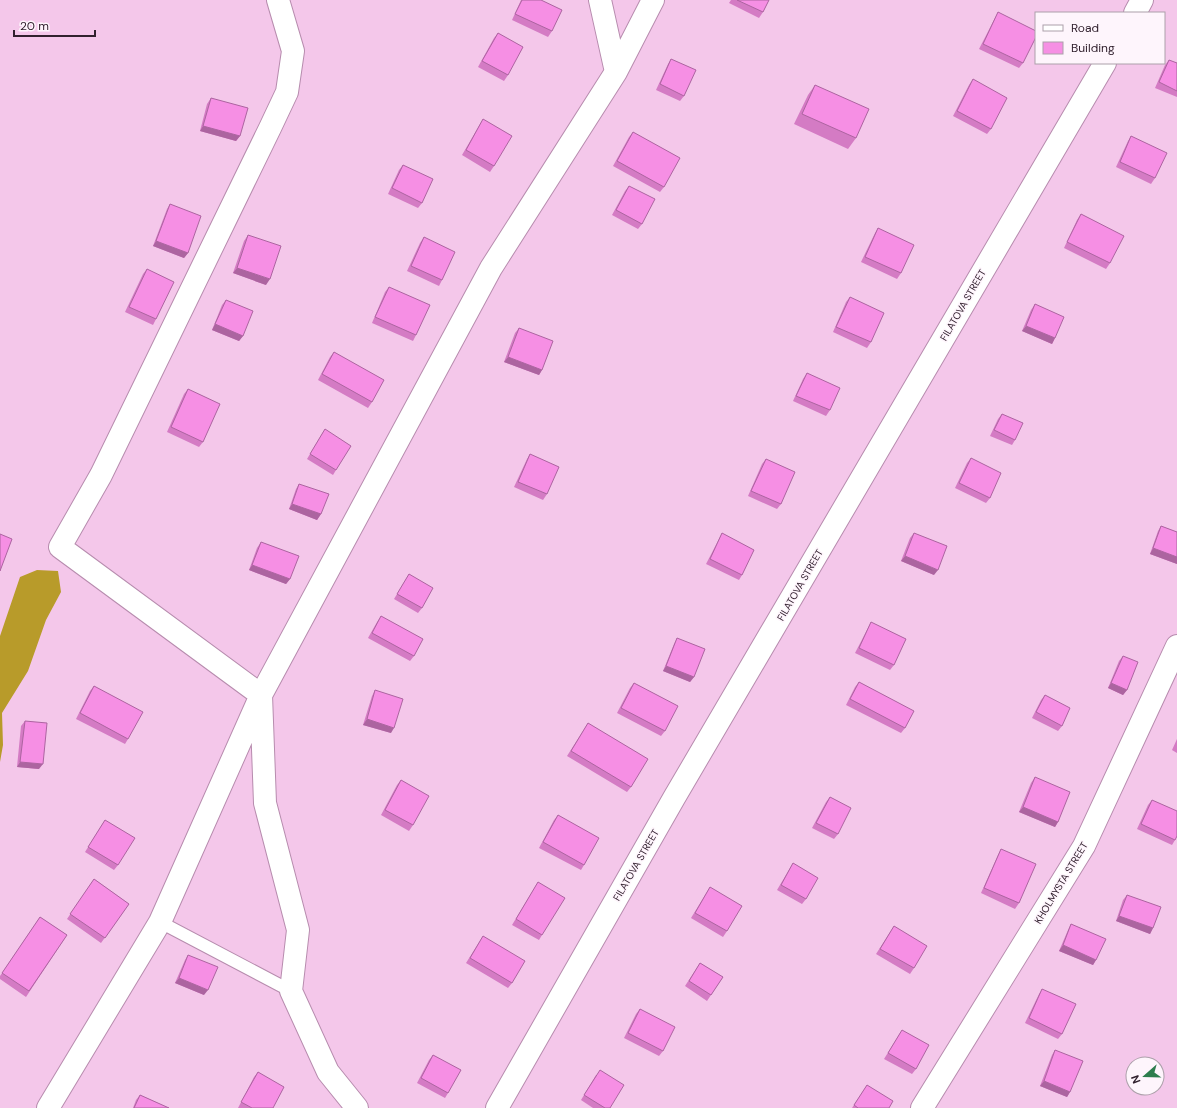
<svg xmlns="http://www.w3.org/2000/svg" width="1177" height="1108" viewBox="0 0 1177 1108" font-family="'DM Sans',sans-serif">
  <rect width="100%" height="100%" fill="#f4c7ea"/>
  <path fill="#b89b2a" d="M 37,570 L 58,571 L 61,592 L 46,620 L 28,671 L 2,713 L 3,745 L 0,762 L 0,636 L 20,577 Z"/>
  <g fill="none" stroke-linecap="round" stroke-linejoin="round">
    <defs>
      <path id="service" d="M 160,922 L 291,991"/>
      <path id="minor" d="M 278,0 L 293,51 L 287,92 L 270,128 L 101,475 L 60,547 L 261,695 L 265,803 L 298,930 L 291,991 L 328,1072 L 357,1108
        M 600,0 L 616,72
        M 1135,13 L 1142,0
        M 48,1108 L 160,922 L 261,695 L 491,268 L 616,72 L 653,0
        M 497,1108 L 674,798 L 1105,63
        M 922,1108 L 1084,846 L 1177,646"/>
    </defs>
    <use href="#service" stroke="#b78cae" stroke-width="14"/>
    <use href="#minor" stroke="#b78cae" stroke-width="24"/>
    <use href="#service" stroke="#fff" stroke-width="12"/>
    <use href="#minor" stroke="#fff" stroke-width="22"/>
  </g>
  <path fill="#d47bc4" d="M 521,0 L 541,0 L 552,31 L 548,37 L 512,20 Z
    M 731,0 L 769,0 L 763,12 L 759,18 L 729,3 Z
    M 998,12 L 1023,63 L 1019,68 L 979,49 L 995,18 Z
    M 498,33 L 508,75 L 504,81 L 478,67 L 494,38 Z
    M 671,59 L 684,96 L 680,101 L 656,90 L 668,64 Z
    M 1169,60 L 1177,63 L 1177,97 L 1155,88 L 1165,65 Z
    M 973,79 L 991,129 L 987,134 L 953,116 L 969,85 Z
    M 815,85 L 856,138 L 848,149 L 794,124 L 808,95 Z
    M 211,98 L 240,136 L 236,141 L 200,131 L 207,104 Z
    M 483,119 L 494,166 L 490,172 L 462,155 Z
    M 633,132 L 664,187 L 660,192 L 613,166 L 629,137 Z
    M 1131,136 L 1155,178 L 1151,184 L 1116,167 L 1128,141 Z
    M 403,165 L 422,203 L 418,208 L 388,194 L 399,170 Z
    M 629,186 L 642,224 L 638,229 L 612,215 L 625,191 Z
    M 170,204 L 188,253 L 184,258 L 153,246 L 167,209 Z
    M 1081,214 L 1110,263 L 1106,269 L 1064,248 L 1077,220 Z
    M 878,228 L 901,273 L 897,279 L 861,262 L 875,233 Z
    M 248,235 L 266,285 L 233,273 L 244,241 Z
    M 424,237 L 442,280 L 439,286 L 407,271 L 420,243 Z
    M 147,269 L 156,319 L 153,325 L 125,312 L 143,274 Z
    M 389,287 L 416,335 L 413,341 L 372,323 L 385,292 Z
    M 850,297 L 871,342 L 867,348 L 833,332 L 846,302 Z
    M 226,300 L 243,336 L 239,341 L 212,330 L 222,305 Z
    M 1035,304 L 1055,338 L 1052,344 L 1022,331 L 1031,310 Z
    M 519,328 L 542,370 L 539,375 L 504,362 L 515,333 Z
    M 334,352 L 372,402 L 368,408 L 318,380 L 330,357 Z
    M 807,373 L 830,410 L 826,416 L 793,401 L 803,379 Z
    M 188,389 L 203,442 L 199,447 L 167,432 L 184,394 Z
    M 1002,414 L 1015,440 L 1012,445 L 990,436 L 998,419 Z
    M 325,429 L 336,470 L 333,475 L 307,459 Z
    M 530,454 L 547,494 L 543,500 L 514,487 L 527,459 Z
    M 971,458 L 990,498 L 986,503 L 955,488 L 967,463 Z
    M 766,459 L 781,504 L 777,509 L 748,496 L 762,464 Z
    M 299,484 L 321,514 L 317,520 L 289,509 L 296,489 Z
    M 1161,526 L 1177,532 L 1177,564 L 1150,554 L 1158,531 Z
    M 722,533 L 742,575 L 739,580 L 706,564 L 719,539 Z
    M 914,533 L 934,575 L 901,561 L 910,538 Z
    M 261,542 L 290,579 L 286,584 L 249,570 L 257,548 Z
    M 409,574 L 422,608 L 418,613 L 394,599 Z
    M 381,616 L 414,656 L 410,661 L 368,638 L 377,622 Z
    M 871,622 L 894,665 L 890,670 L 855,653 L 868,628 Z
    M 677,638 L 694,677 L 690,682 L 663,671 L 674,644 Z
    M 1123,656 L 1127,690 L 1123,695 L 1108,688 L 1119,661 Z
    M 859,682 L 905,728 L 901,733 L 846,705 L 855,687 Z
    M 634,683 L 665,731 L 661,736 L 617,713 L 630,688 Z
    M 94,686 L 128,739 L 125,744 L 76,719 L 90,691 Z
    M 375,690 L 391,733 L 363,725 L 372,696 Z
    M 1045,695 L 1062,726 L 1058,731 L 1032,718 L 1041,700 Z
    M 25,721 L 39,769 L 17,767 L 21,726 Z
    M 588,723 L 631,787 L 627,792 L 567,756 Z
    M 1177,739 L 1177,753 L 1172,750 Z
    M 1035,777 L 1058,822 L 1055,827 L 1019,812 L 1031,783 Z
    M 401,780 L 413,825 L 409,831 L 381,815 L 397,785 Z
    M 830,797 L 838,834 L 834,839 L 812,828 L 826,802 Z
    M 1152,800 L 1175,840 L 1172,845 L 1137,829 L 1148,805 Z
    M 558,815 L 584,865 L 581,870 L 539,848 L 554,820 Z
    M 105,820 L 118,865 L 114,870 L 85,852 Z
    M 1001,849 L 1019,903 L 1015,909 L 981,893 L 998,855 Z
    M 793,863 L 806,899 L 802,904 L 777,890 Z
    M 94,879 L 129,904 L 101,943 L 67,919 Z
    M 538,882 L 542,935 L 539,940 L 512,925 Z
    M 710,887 L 727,931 L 723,937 L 691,918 Z
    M 1127,895 L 1153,928 L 1150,934 L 1116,921 L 1123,900 Z
    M 40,917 L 67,935 L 26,997 L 0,979 L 0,976 Z
    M 1071,924 L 1096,960 L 1093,965 L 1059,951 L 1068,930 Z
    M 894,926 L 914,968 L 910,974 L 876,954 Z
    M 483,936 L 512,983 L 508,988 L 466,963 Z
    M 188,955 L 204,995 L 175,983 L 185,960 Z
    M 700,963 L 723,977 L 707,1001 L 685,986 Z
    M 1042,989 L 1062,1034 L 1058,1039 L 1025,1023 L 1039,994 Z
    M 640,1009 L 663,1051 L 659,1056 L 624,1038 L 636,1014 Z
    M 902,1030 L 916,1069 L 912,1074 L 884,1059 Z
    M 1055,1050 L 1070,1092 L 1067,1097 L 1040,1086 L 1052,1055 Z
    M 433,1055 L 448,1093 L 445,1098 L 417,1083 L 429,1060 Z
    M 258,1072 L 273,1108 L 238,1108 L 254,1077 Z
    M 596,1075 L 610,1108 L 593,1108 L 581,1100 Z
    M 867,1085 L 889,1108 L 852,1108 Z
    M 140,1095 L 169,1108 L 133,1108 L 136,1100 Z"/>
  <path fill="#ac64a0" d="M 203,126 L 240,136 L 236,141 L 200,131 Z
    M 156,241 L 188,253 L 184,258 L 153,246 Z
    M 237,268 L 270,279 L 266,285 L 233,273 Z
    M 215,324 L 243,336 L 239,341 L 212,330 Z
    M 1026,326 L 1055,338 L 1052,344 L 1022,331 Z
    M 508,357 L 542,370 L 539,375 L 504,362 Z
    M 292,504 L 321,514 L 317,520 L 289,509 Z
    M 1153,548 L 1177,557 L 1177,564 L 1150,554 Z
    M 905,556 L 938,570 L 934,575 L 901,561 Z
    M 252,565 L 290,579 L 286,584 L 249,570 Z
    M 666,666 L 694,677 L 690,682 L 663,671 Z
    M 1111,683 L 1127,690 L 1123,695 L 1108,688 Z
    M 367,719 L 394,728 L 391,733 L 363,725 Z
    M 20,762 L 43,764 L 39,769 L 17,767 Z
    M 1023,807 L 1058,822 L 1055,827 L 1019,812 Z
    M 1119,916 L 1153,928 L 1150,934 L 1116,921 Z
    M 1063,945 L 1096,960 L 1093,965 L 1059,951 Z
    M 179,978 L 208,990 L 204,995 L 175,983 Z
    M 1044,1081 L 1070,1092 L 1067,1097 L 1040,1086 Z"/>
  <path fill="#f68fe4" stroke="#ac64a0" d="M 522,0 L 541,0 L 562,10 L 552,31 L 515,14 Z
    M 737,0 L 769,0 L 763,12 Z
    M 998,12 L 1036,31 L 1036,37 L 1023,63 L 983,44 Z
    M 498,33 L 523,47 L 508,75 L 482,61 Z
    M 671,59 L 696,70 L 684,96 L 660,84 Z
    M 1169,60 L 1177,63 L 1177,91 L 1159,82 Z
    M 973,79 L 1007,98 L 991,129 L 957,111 Z
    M 815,85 L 869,109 L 856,138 L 802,114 Z
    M 211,98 L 248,108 L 240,136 L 203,126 Z
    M 483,119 L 512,136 L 494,166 L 466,150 Z
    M 633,132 L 680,158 L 664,187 L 617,161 Z
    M 1131,136 L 1167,153 L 1155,178 L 1120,162 Z
    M 403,165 L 433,179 L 422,203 L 392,188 Z
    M 629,186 L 655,199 L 642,224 L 616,210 Z
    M 170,204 L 201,216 L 188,253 L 156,241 Z
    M 1081,214 L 1124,236 L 1110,263 L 1067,242 Z
    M 878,228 L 914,245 L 901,273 L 865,257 Z
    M 248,235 L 281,246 L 270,279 L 237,268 Z
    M 424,237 L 455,252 L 442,280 L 411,266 Z
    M 147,269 L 174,282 L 156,319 L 129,307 Z
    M 389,287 L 430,305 L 416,335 L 375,317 Z
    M 850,297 L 884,313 L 871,342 L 836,327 Z
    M 226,300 L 253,311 L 243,336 L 215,324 Z
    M 1035,304 L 1064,317 L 1055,338 L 1026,326 Z
    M 519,328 L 553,341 L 542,370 L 508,357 Z
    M 334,352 L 384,380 L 372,402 L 322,374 Z
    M 807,373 L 840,388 L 830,410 L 796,396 Z
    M 188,389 L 220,404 L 203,442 L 171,427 Z
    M 1002,414 L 1023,423 L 1015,440 L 994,430 Z
    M 325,429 L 351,446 L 336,470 L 310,454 Z
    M 530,454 L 559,467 L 547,494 L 518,482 Z
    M 971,458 L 1001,473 L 990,498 L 959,483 Z
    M 766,459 L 795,472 L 781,504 L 751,491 Z
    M 299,484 L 329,494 L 321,514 L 292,504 Z
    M 1161,526 L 1177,532 L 1177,557 L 1153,548 Z
    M 722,533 L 754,550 L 742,575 L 710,559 Z
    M 914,533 L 947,546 L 938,570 L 905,556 Z
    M 0,534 L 12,539 L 0,571 Z
    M 261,542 L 299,556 L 290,579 L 252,565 Z
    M 409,574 L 433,588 L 422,608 L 397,594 Z
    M 381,616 L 423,639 L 414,656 L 372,633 Z
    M 871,622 L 906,639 L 894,665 L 859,648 Z
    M 677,638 L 705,649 L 694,677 L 666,666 Z
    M 1123,656 L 1138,662 L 1127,690 L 1111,683 Z
    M 859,682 L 914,711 L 905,728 L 850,699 Z
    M 634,683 L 678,706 L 665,731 L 621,708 Z
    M 94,686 L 143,712 L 128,739 L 80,713 Z
    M 375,690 L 403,699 L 394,728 L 367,719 Z
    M 1045,695 L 1070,708 L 1062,726 L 1036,712 Z
    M 25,721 L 47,723 L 43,764 L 20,762 Z
    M 588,723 L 648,759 L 631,787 L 571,751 Z
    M 1035,777 L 1070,792 L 1058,822 L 1023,807 Z
    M 401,780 L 429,796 L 413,825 L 385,810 Z
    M 830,797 L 851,808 L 838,834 L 816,823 Z
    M 1152,800 L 1177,811 L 1177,836 L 1175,840 L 1141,824 Z
    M 558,815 L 599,838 L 584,865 L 543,842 Z
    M 105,820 L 135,838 L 118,865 L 88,847 Z
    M 1001,849 L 1036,864 L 1019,903 L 984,888 Z
    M 793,863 L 818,878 L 806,899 L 781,885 Z
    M 94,879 L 129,904 L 105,938 L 70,914 Z
    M 538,882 L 565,898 L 542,935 L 516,919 Z
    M 710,887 L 742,906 L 727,931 L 695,913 Z
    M 1127,895 L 1161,907 L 1153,928 L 1119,916 Z
    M 40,917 L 67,935 L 29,991 L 2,973 Z
    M 1071,924 L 1106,939 L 1096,960 L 1063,945 Z
    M 894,926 L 927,946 L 914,968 L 880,949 Z
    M 483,936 L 525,961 L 512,983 L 470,958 Z
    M 188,955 L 218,967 L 208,990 L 179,978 Z
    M 700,963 L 723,977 L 711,995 L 689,981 Z
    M 1042,989 L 1076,1004 L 1062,1034 L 1029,1018 Z
    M 640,1009 L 675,1027 L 663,1051 L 628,1033 Z
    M 902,1030 L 929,1045 L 916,1069 L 888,1053 Z
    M 1055,1050 L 1083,1061 L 1070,1092 L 1044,1081 Z
    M 433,1055 L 461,1070 L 448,1093 L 421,1078 Z
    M 600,1070 L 624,1085 L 610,1108 L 605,1108 L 584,1095 Z
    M 258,1072 L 284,1087 L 273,1108 L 252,1108 L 241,1102 Z
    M 867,1085 L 893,1101 L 889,1108 L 858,1108 L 854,1105 Z
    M 140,1095 L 169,1108 L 134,1108 Z"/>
  <g text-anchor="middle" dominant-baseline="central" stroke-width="3" stroke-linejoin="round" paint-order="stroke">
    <g font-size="10" fill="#31202e" stroke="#fef5fc">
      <text transform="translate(963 305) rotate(-60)">FILATOVA STREET</text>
      <text transform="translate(800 585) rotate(-60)">FILATOVA STREET</text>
      <text transform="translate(636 865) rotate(-60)">FILATOVA STREET</text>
      <text transform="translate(1061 883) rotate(-59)">KHOLMYSTA STREET</text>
    </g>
  </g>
  <rect x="1035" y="12" width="130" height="52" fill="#fef5fc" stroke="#aca0aa"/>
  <rect x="1043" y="25" width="20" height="6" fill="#ffffff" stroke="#aca0aa"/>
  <text x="1071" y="32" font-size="12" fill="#31202e">Road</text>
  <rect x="1043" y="42" width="20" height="12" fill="#f68fe4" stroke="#aca0aa"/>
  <text x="1071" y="52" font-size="12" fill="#31202e">Building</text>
  <g transform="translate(1145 1076) rotate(250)"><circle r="19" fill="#fef5fc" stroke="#aca0aa"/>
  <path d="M0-3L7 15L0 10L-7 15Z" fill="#2d7d4d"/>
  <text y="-6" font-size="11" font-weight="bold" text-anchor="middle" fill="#31202e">N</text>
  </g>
  <path d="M14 30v6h81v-6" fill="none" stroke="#31202e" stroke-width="2"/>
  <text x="20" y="30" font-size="12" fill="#31202e" stroke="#fef5fc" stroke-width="3" paint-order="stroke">20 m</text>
</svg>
